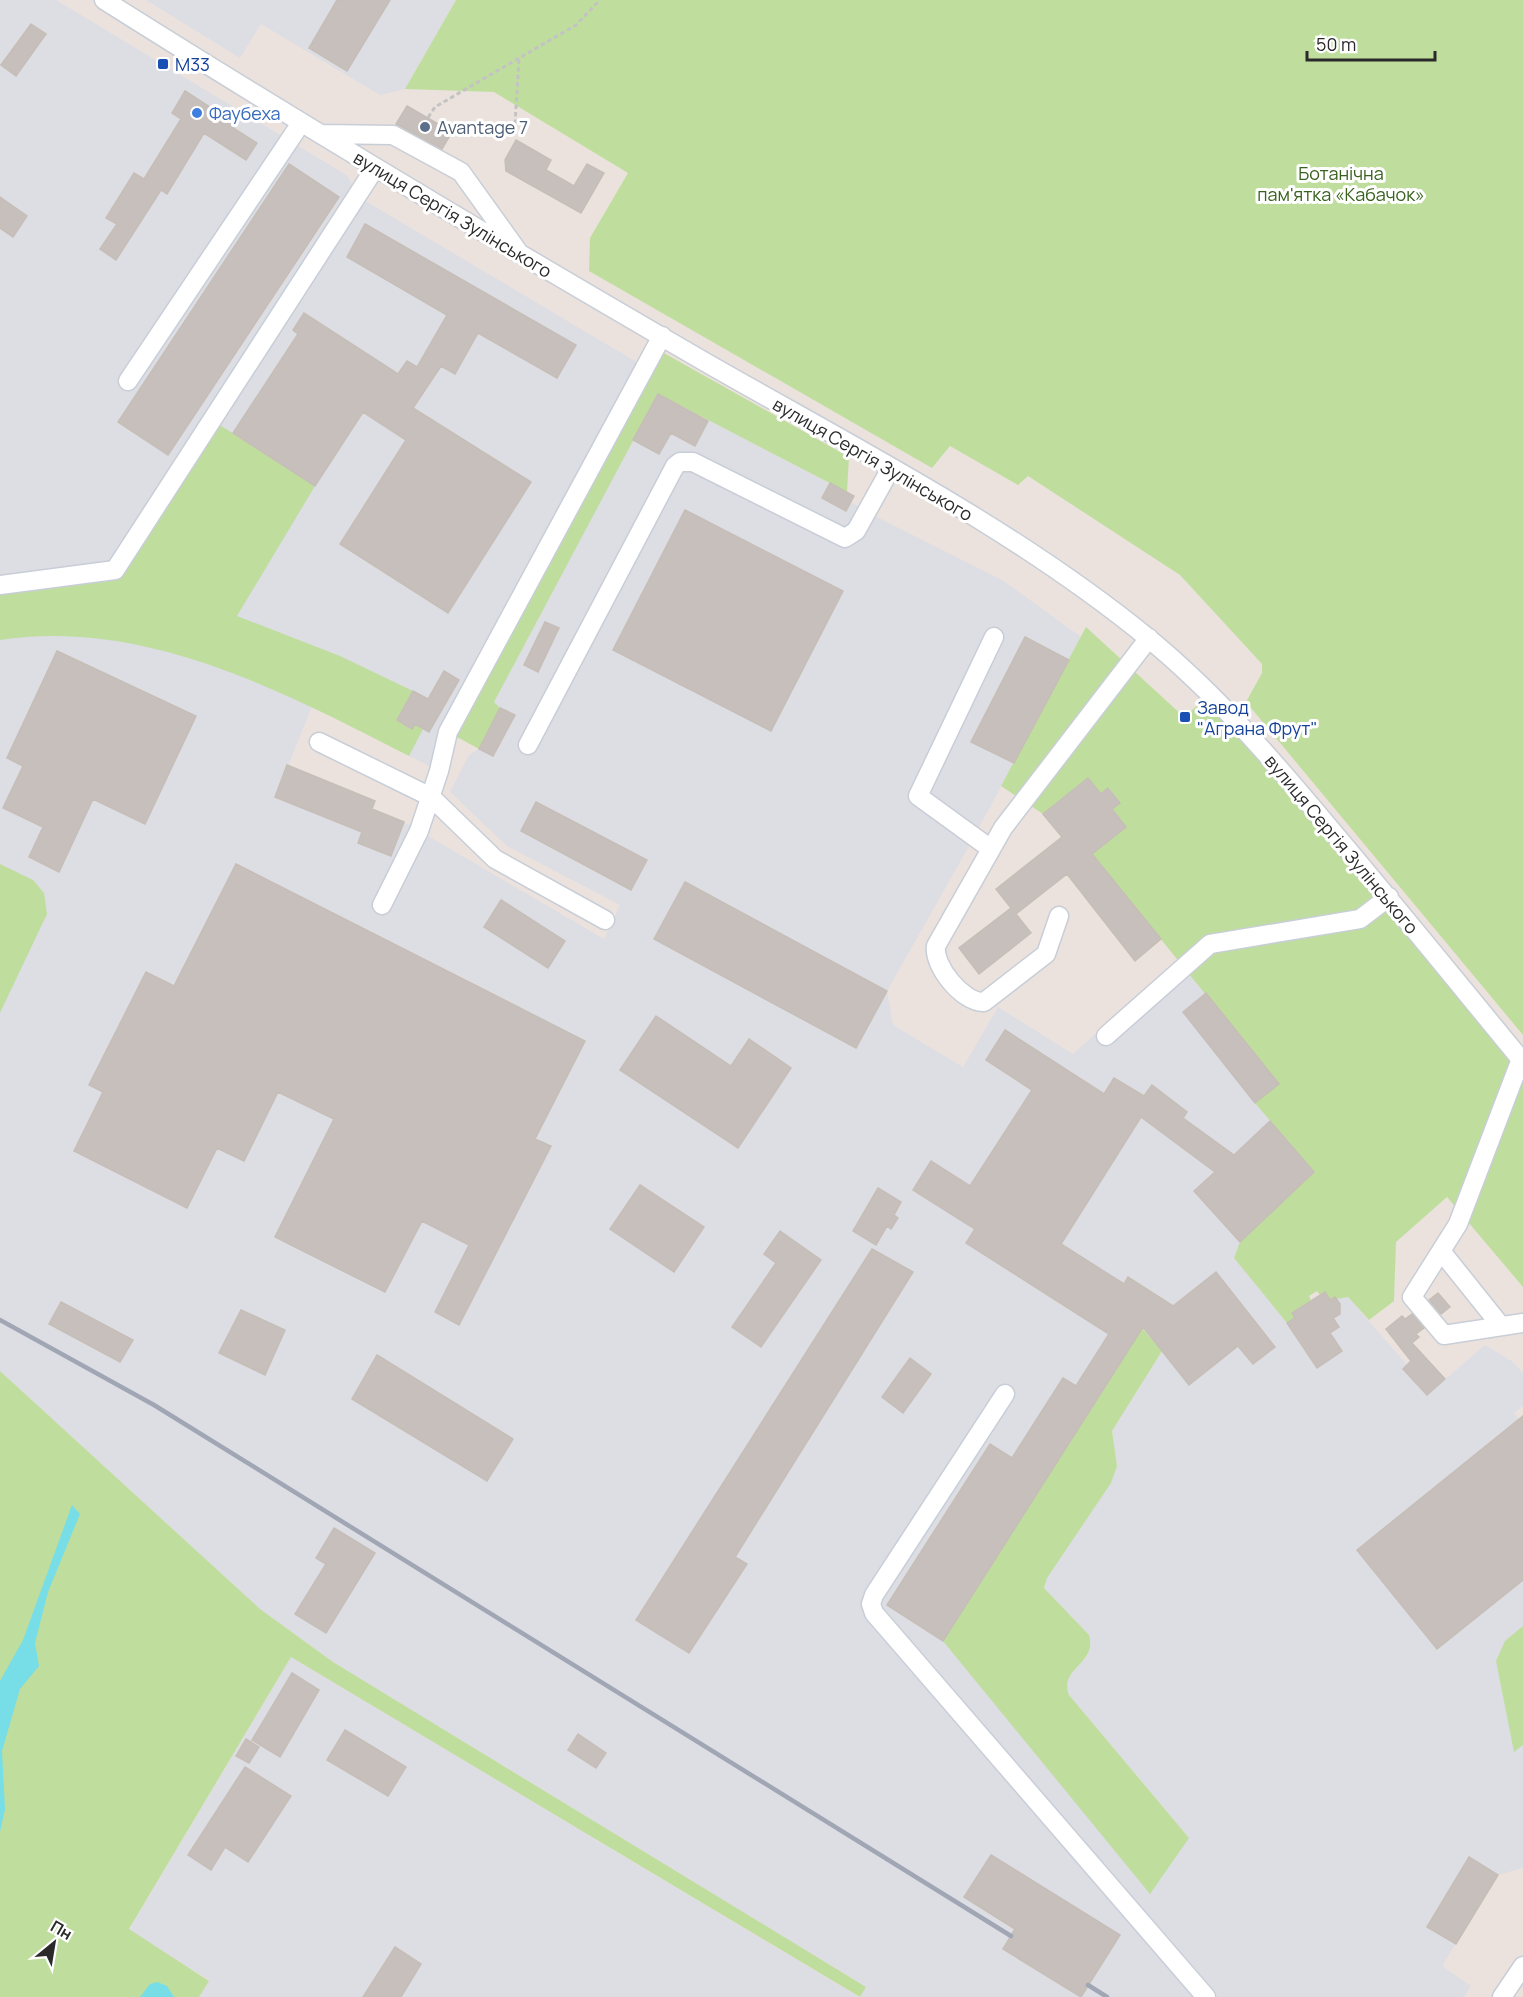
<svg xmlns="http://www.w3.org/2000/svg" width="1523" height="1997" viewBox="0 0 1523 1997" font-family="Manrope,sans-serif">
  <rect width="100%" height="100%" fill="#ebe2dd"/>
  <path fill="#dddde4" fill-rule="evenodd" d="M 0,0 L 56,0 L 348,176 L 357,196 L 645,367 L 448,732 L 439,771 L 312,706 L 288,766 L 375,801 L 372,809 L 404,822 L 604,939 L 620,905 L 507,846 L 450,792 L 469,755 L 479,749 L 493,702 L 658,394 L 854,496 L 851,502 L 867,512 L 1002,580 L 1081,637 L 968,848 L 887,991 L 893,1025 L 963,1067 L 998,1007 L 1073,1054 L 1178,960 L 1206,993 L 1183,1012 L 1270,1121 L 1194,1191 L 1240,1242 L 1234,1258 L 1287,1323 L 1316,1368 L 1342,1351 L 1330,1333 L 1339,1327 L 1333,1318 L 1340,1313 L 1340,1304 L 1335,1297 L 1348,1297 L 1407,1365 L 1403,1369 L 1427,1395 L 1485,1345 L 1513,1362 L 1523,1373 L 1523,1406 L 1514,1413 L 1519,1419 L 1357,1550 L 1437,1649 L 1523,1580 L 1523,1868 L 1498,1875 L 1442,1966 L 1471,1986 L 1464,1997 L 860,1997 L 866,1987 L 333,1662 L 260,1609 L 0,1371 ZM 1142,1328 L 1162,1351 L 1112,1431 L 1117,1466 L 1046,1578 L 1044,1588 L 1089,1635 L 1088,1655 L 1068,1677 L 1066,1687 L 1069,1695 L 1189,1838 L 943,1641 Z
    M 146,0 L 456,0 L 405,89 L 380,95 L 261,24 L 240,58 Z
    M 291,1657 L 859,1997 L 199,1997 L 209,1980 L 129,1930 Z"/>
  <path fill="#bfde9d" d="M 456,0 L 1523,0 L 1523,1035 L 1246,702 L 1262,673 L 1262,664 L 1180,575 L 1028,476 L 1018,485 L 950,446 L 932,468 L 589,271 L 590,238 L 628,173 L 494,92 L 405,89 Z
    M 655,348 L 849,457 L 847,492 L 658,394 L 494,702 L 500,708 L 479,749 L 448,732 Z
    M 212,420 L 315,486 L 237,616 L 340,656 L 413,691 L 397,720 L 411,729 L 414,724 L 423,729 L 409,756 C 284,692 145,618 0,640 L 0,585 L 115,570 Z
    M 1086,627 L 1184,717 L 1211,694 L 1523,1062 L 1523,1287 L 1447,1197 L 1396,1242 L 1394,1301 L 1369,1320 L 1348,1297 L 1330,1300 L 1325,1292 L 1320,1295 L 1317,1291 L 1309,1296 L 1311,1300 L 1292,1313 L 1295,1318 L 1287,1323 L 1234,1258 L 1240,1242 L 1314,1172 L 1255,1103 L 1278,1084 L 1092,854 L 1126,827 L 1112,809 L 1120,803 L 1109,788 L 1101,794 L 1088,778 L 1043,814 L 1001,786 Z
    M 0,864 L 33,880 L 44,893 L 47,914 L 0,1013 Z
    M 1142,1328 L 1162,1351 L 1112,1431 L 1117,1466 L 1111,1483 L 1047,1578 L 1044,1588 L 1089,1635 C 1098,1664 1058,1668 1069,1695 L 1189,1838 L 1150,1894 L 943,1641 Z
    M 0,1371 L 260,1609 L 333,1662 L 866,1987 L 860,1997 L 291,1657 L 129,1929 L 209,1981 L 199,1997 L 0,1997 Z
    M 1523,1626 L 1523,1745 L 1514,1752 L 1496,1661 L 1505,1641 Z"/>
  <path fill="#77dde6" d="M 72,1505 L 80,1514 L 48,1592 L 35,1643 L 39,1666 L 20,1689 L 2,1751 L 5,1809 L 0,1832 L 0,1681 L 23,1640 Z
    M 157,1982 L 167,1986 L 174,1997 L 140,1997 L 150,1984 Z"/>
  <path fill="#c6bfbc" stroke="#c6beb6" stroke-width="1.5" d="M 337,0 L 390,0 L 347,71 L 309,48 Z
    M 31,24 L 46,34 L 16,76 L 1,65 Z
    M 185,91 L 236,124 L 233,128 L 257,143 L 246,160 L 204,133 L 167,194 L 161,190 L 116,260 L 100,249 L 117,224 L 106,218 L 134,173 L 144,179 L 181,119 L 172,113 Z
    M 407,106 L 452,132 L 442,149 L 396,124 Z
    M 516,140 L 551,160 L 546,170 L 574,186 L 587,164 L 604,173 L 581,213 L 506,171 L 505,160 Z
    M 289,164 L 339,197 L 168,455 L 118,422 Z
    M 0,197 L 27,216 L 13,237 L 0,228 Z
    M 365,224 L 576,345 L 557,378 L 478,333 L 455,374 L 441,366 L 413,408 L 531,482 L 448,613 L 340,544 L 406,440 L 363,412 L 315,486 L 233,433 L 298,334 L 293,330 L 304,313 L 398,374 L 407,361 L 417,367 L 447,315 L 347,257 Z
    M 658,394 L 708,421 L 695,446 L 671,433 L 659,454 L 633,440 Z
    M 830,483 L 854,496 L 846,511 L 822,498 Z
    M 685,510 L 843,591 L 771,731 L 613,650 Z
    M 545,622 L 559,628 L 538,672 L 524,665 Z
    M 1025,637 L 1069,660 L 1014,763 L 971,742 Z
    M 57,651 L 196,716 L 145,824 L 93,799 L 59,872 L 29,857 L 43,827 L 3,808 L 23,766 L 7,758 Z
    M 444,671 L 459,680 L 429,732 L 415,724 L 412,729 L 397,720 L 413,691 L 428,699 Z
    M 500,708 L 515,715 L 493,756 L 479,749 Z
    M 287,765 L 375,801 L 372,809 L 404,822 L 391,856 L 358,843 L 362,832 L 275,797 Z
    M 1088,778 L 1101,794 L 1108,788 L 1120,803 L 1112,809 L 1126,827 L 1092,854 L 1161,939 L 1135,961 L 1067,874 L 1016,914 L 1031,933 L 979,974 L 959,948 L 1011,908 L 996,889 L 1062,837 L 1043,814 Z
    M 536,802 L 647,860 L 631,890 L 521,831 Z
    M 236,864 L 585,1041 L 535,1139 L 551,1146 L 459,1325 L 435,1312 L 469,1245 L 422,1221 L 385,1292 L 275,1237 L 334,1119 L 278,1092 L 244,1161 L 217,1148 L 187,1208 L 74,1151 L 103,1092 L 89,1085 L 146,972 L 174,986 Z
    M 685,882 L 887,991 L 856,1048 L 654,939 Z
    M 501,900 L 565,941 L 548,968 L 484,927 Z
    M 1206,993 L 1279,1084 L 1255,1103 L 1183,1012 Z
    M 656,1016 L 731,1066 L 749,1039 L 791,1068 L 738,1148 L 620,1070 Z
    M 1005,1030 L 1104,1094 L 1114,1078 L 1144,1096 L 1152,1085 L 1187,1112 L 1183,1118 L 1234,1155 L 1270,1121 L 1314,1172 L 1240,1242 L 1194,1191 L 1215,1172 L 1141,1117 L 1061,1244 L 1124,1284 L 1128,1277 L 1173,1306 L 1216,1272 L 1275,1347 L 1253,1364 L 1238,1346 L 1189,1385 L 1143,1327 L 943,1641 L 887,1605 L 990,1444 L 1012,1458 L 1063,1378 L 1076,1386 L 1109,1334 L 966,1243 L 975,1229 L 913,1190 L 931,1161 L 970,1186 L 1032,1090 L 986,1060 Z
    M 640,1185 L 704,1227 L 674,1272 L 610,1229 Z
    M 878,1188 L 901,1202 L 894,1215 L 898,1218 L 891,1229 L 887,1226 L 876,1245 L 853,1231 Z
    M 780,1231 L 821,1260 L 761,1347 L 732,1327 L 776,1263 L 764,1254 Z
    M 872,1249 L 913,1272 L 735,1557 L 747,1564 L 689,1653 L 636,1620 Z
    M 1325,1292 L 1330,1300 L 1335,1297 L 1340,1304 L 1340,1314 L 1333,1318 L 1339,1327 L 1330,1333 L 1342,1351 L 1317,1368 L 1287,1323 L 1295,1318 L 1292,1313 Z
    M 1438,1293 L 1450,1307 L 1441,1314 L 1429,1300 Z
    M 61,1302 L 133,1340 L 120,1362 L 49,1324 Z
    M 241,1310 L 285,1330 L 265,1375 L 219,1353 Z
    M 1412,1314 L 1424,1328 L 1416,1334 L 1419,1337 L 1412,1343 L 1445,1379 L 1427,1395 L 1403,1369 L 1411,1361 L 1386,1329 L 1402,1316 L 1405,1319 Z
    M 377,1355 L 513,1439 L 487,1481 L 352,1399 Z
    M 910,1358 L 931,1374 L 903,1413 L 882,1397 Z
    M 1523,1416 L 1523,1580 L 1437,1649 L 1357,1550 Z
    M 334,1528 L 375,1553 L 326,1633 L 295,1614 L 326,1564 L 316,1558 Z
    M 292,1673 L 319,1690 L 280,1757 L 252,1740 Z
    M 345,1730 L 406,1767 L 388,1796 L 327,1760 Z
    M 578,1734 L 606,1753 L 596,1768 L 568,1750 Z
    M 246,1739 L 259,1747 L 249,1763 L 236,1756 Z
    M 245,1767 L 291,1796 L 248,1862 L 225,1847 L 211,1870 L 188,1855 Z
    M 991,1855 L 1120,1935 L 1081,1997 L 1003,1949 L 1015,1929 L 964,1897 Z
    M 1469,1857 L 1498,1875 L 1456,1944 L 1427,1927 Z
    M 395,1947 L 421,1964 L 401,1997 L 363,1997 Z"/>
  <g fill="none" stroke-linecap="round" stroke-linejoin="round">
    <defs>
      <path id="minor" d="M 104,0 C 302,125 503,245 705,362 C 855,448 1013,528 1148,638 C 1215,693 1272,759 1328,826 C 1394,904 1458,983 1523,1062
        M 321,134 L 393,135 L 461,172 L 517,250
        M 128,381 L 301,123
        M 0,585 L 115,570 L 375,168
        M 319,742 L 431,797 L 495,859 L 605,920
        M 528,745 L 675,466 L 680,462 L 693,462 L 845,538 L 856,531 L 891,468
        M 991,849 L 918,796 L 994,637
        M 382,905 L 419,831 L 439,771 L 448,732 L 662,336
        M 1059,916 L 1046,954 L 984,1002 C 963,1003 933,966 936,946 L 1003,828 L 1149,638
        M 1106,1036 L 1210,944 L 1360,919 L 1389,897
        M 1521,1059 L 1458,1224 L 1412,1297 L 1444,1335 L 1523,1323
        M 1441,1251 L 1501,1326
        M 1005,1394 L 874,1595 L 871,1604 L 874,1613 L 1206,1997
        M 1502,1997 L 1523,1966"/>
    </defs>
    <use href="#minor" stroke="#c8ced7" stroke-width="21"/>
    <path stroke="#c3c3c3" stroke-width="3" stroke-dasharray="4.5 3" stroke-linecap="butt" d="M 515,124 L 519,59
      M 420,130 L 435,107 L 576,25 L 600,0"/>
    <use href="#minor" stroke="#fff" stroke-width="18"/>
    <path stroke="#a0a6b3" stroke-width="4.5" d="M 0,1320 L 154,1405 L 1011,1936
      M 1088,1985 L 1107,1997"/>
  </g>
  <g fill="#1a4fb4" stroke="#fff" stroke-width="2">
    <rect x="157" y="58" width="12" height="12" rx="3"/>
    <rect x="1179" y="711" width="12" height="12" rx="3"/>
  </g>
  <circle fill="#3f7fe0" stroke="#fff" stroke-width="2" cx="197" cy="113" r="6"/>
  <circle fill="#5c6f8a" stroke="#fff" stroke-width="2" cx="425" cy="127" r="6"/>
  <g text-anchor="middle" dominant-baseline="central" stroke-width="6" stroke-linejoin="round" paint-order="stroke">
    <g font-size="18" fill="#164399" stroke="#fff" text-anchor="start">
      <text x="175" y="64">М33</text>
      <text x="1197" y="707">Завод<tspan x="1197" dy="21">"Аграна Фрут"</tspan></text>
    </g>
    <g font-size="18" fill="#366cbe" stroke="#fff" text-anchor="start">
      <text x="209" y="113">Фаубеха</text>
    </g>
    <g font-size="18" fill="#4e5e75" stroke="#fff" text-anchor="start">
      <text x="437" y="127">Avantage 7</text>
    </g>
    <g font-size="18" fill="#39621f" stroke="#fff">
      <text x="1341" y="173">Ботанічна<tspan x="1341" dy="21">пам'ятка «Кабачок»</tspan></text>
    </g>
    <g font-size="18" fill="#2a2a2a" stroke="#fff">
      <text transform="translate(453 214) rotate(31)">вулиця Сергія Зулінського</text>
      <text transform="translate(873 459) rotate(30)">вулиця Сергія Зулінського</text>
      <text transform="translate(1342 844) rotate(50)">вулиця Сергія Зулінського</text>
    </g>
  </g>
  <g transform="translate(54 1943) rotate(30)" stroke="#ffffff" stroke-width="4.5" paint-order="stroke">
  <path d="M0-4.5L10 22L0 15L-10 22Z" fill="#2a2a2a"/>
  <text y="-9" font-size="16" font-weight="bold" text-anchor="middle" fill="#2a2a2a">Пн</text>
  </g>
  <path d="M1307 51v9h128v-9" fill="none" stroke="#2a2a2a" stroke-width="3"/>
  <text x="1316" y="51" font-size="18" fill="#2a2a2a" stroke="#ffffff" stroke-width="4.5" paint-order="stroke">50 m</text>
</svg>
